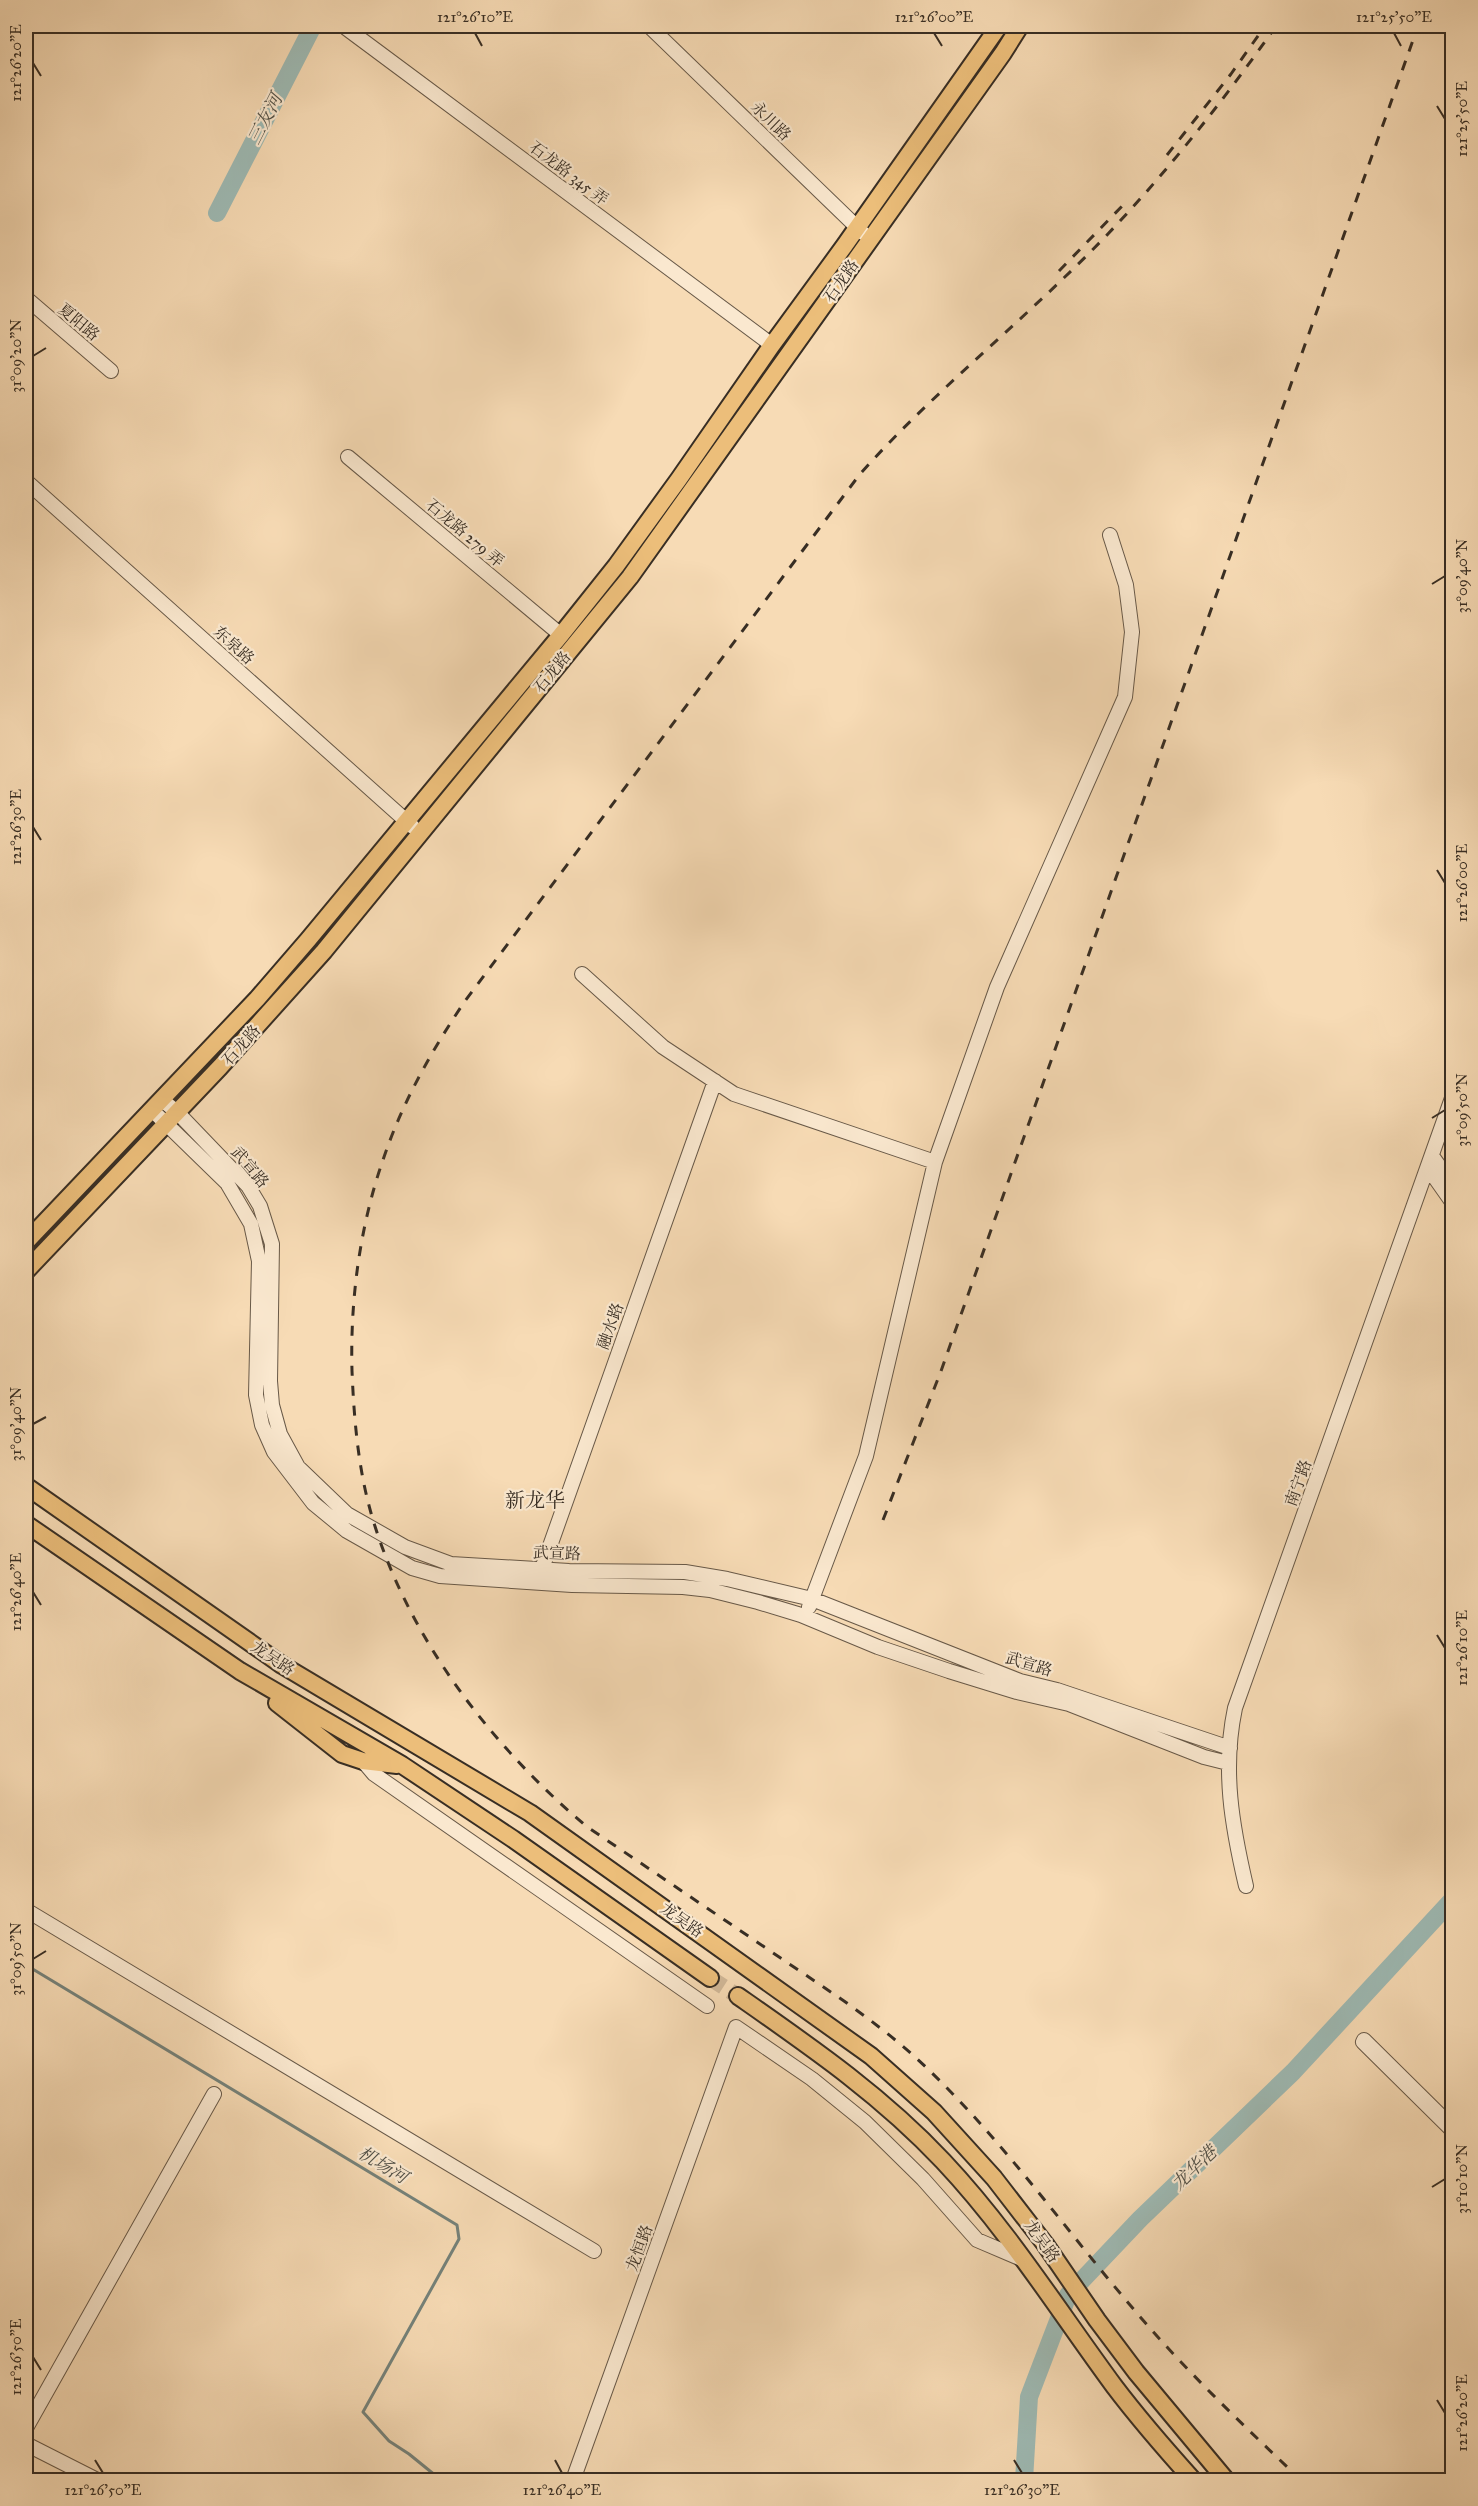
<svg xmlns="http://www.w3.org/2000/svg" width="1478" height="2506" viewBox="0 0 1478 2506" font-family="'IM FELL Great Primer','Noto Serif SC',serif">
  <rect width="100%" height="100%" fill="#f7dbb5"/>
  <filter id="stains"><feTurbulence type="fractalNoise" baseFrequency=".00333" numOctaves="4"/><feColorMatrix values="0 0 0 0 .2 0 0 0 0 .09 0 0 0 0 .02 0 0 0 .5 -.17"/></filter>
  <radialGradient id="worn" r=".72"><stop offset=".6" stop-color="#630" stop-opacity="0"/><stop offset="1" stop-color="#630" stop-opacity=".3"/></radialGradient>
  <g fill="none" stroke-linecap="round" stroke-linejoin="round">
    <path stroke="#75827a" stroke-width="3" d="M 26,1965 L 457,2225 L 459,2239 L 363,2412 L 389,2441 L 409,2454 L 441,2480"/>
    <path stroke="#9ebab4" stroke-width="18" d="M 217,213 L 313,26
      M 1024,2480 L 1029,2397 L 1068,2295 L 1140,2219 L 1293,2072 L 1452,1900"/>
    <path stroke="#d1b898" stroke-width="16" stroke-dasharray="16 8" stroke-linecap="butt" d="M 710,1978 L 738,1996"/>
    <defs>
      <path id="minor" d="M 649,26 L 863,233
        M 346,28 L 772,345
        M 26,298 L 111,371
        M 348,457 L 561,635
        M 26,481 L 413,827
        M 582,974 L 663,1047 L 734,1094 L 935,1162
        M 162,1100 L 177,1112 L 248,1186 L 260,1206 L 272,1244 L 270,1381 L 272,1405 L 280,1434 L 298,1467 L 347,1514 L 405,1547 L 451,1564 L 569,1571 L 685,1572 L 727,1579 L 812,1599 L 1020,1681 L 1057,1690 L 1230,1748
        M 152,1110 L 227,1183 L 251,1224 L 259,1261 L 256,1395 L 262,1425 L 274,1452 L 313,1503 L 347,1531 L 412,1568 L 440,1576 L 572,1585 L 683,1587 L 710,1590 L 758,1602 L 801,1615 L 878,1647 L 949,1671 L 1017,1692 L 1069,1704 L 1204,1757 L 1228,1763
        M 1432,1156 L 1452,1184
        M 1428,1168 L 1452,1202
        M 539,1577 L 715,1081
        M 809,1607 L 866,1456 L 935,1162 L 997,987 L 1125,697 L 1132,632 L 1126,585 L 1110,535
        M 363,1761 L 374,1774 L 707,2006
        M 1246,1886 C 1232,1826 1222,1770 1235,1708 L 1452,1098
        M 26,1910 L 594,2251
        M 1452,2127 L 1364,2040 L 1363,2042 L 1452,2130
        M 26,2428 L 214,2094
        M 26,2444 L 97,2480
        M 573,2480 L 736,2027 L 812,2079 L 865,2122 L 923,2179 L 977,2240 L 1024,2260"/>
      <path id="major" d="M 26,1242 L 257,999 L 308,940 L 561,635 L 616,566 L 679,479 L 772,345 L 845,245 L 999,26
        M 26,1271 L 220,1067 L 324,951 L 630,577 L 1003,53 L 1020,26
        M 26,1486 L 282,1665 L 530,1813 L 871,2056 L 934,2112 L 994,2178 L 1045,2244 L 1097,2320 L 1136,2372 L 1226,2480
        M 26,1524 L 240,1671 L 402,1765 L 513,1839 L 710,1978
        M 277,1703 L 342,1754 L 363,1761 L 397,1765
        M 738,1996 C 811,2047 881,2095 943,2161 C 1008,2230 1058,2310 1114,2386 C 1139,2419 1166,2450 1193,2480"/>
    </defs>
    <use href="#minor" stroke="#685948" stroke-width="16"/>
    <use href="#major" stroke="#382e24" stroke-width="20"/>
    <use href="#minor" stroke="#fae8cf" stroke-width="14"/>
    <use href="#major" stroke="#ecbe7a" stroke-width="16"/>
    <path stroke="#382e24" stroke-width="3" stroke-dasharray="10 10" stroke-linecap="butt" d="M 1276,26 C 1224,100 1168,171 1105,237 C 1026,319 936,389 860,474 L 465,1001 C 432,1050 403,1101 384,1157 C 360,1225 350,1299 352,1371 C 354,1419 358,1467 371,1513 C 406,1635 490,1745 586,1826 L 844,2001 C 869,2019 893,2037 915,2057 C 998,2133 1063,2227 1136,2312 C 1187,2372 1244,2426 1301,2480
      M 1167,155 L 1231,74 L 1265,26
      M 1059,271 L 1128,200
      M 883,1520 L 941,1371 L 1418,26"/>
  </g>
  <path fill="none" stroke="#382e24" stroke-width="2" d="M 475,33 L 482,46M 934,33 L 942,46M 1394,33 L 1401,46M 33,63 L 41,76M 1437,106 L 1445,119M 33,356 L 46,348M 1432,584 L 1445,576M 33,827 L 41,840M 1437,870 L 1445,883M 1432,1118 L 1445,1110M 33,1424 L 46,1417M 33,1592 L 41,1605M 1437,1635 L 1445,1648M 33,1959 L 46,1951M 1432,2187 L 1445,2179M 33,2357 L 41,2370M 1437,2400 L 1445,2413M 95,2460 L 103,2473M 555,2460 L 562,2473M 1014,2460 L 1022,2473"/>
  <g text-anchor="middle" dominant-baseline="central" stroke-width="4.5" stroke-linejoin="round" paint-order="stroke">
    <g font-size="16" fill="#382e24" stroke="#fae8cf">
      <text transform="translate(771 121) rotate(44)">永川路</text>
      <text transform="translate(569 173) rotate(37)">石龙路 345 弄</text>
      <text transform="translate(841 281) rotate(-55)">石龙路</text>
      <text transform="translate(79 322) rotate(40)">夏阳路</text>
      <text transform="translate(465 533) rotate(40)">石龙路 279 弄</text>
      <text transform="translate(234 645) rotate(42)">东泉路</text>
      <text transform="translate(552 672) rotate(-51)">石龙路</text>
      <text transform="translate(241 1045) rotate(-48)">石龙路</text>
      <text transform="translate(250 1167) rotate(50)">武宣路</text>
      <text transform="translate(610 1326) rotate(-70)">融水路</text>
      <text transform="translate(1298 1483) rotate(-70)">南宁路</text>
      <text transform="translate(557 1553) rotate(2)">武宣路</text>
      <text transform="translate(273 1658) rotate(34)">龙吴路</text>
      <text transform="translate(1029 1664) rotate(17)">武宣路</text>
      <text transform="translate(682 1920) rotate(35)">龙吴路</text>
      <text transform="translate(1042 2241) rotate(54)">龙吴路</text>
      <text transform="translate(639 2248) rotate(-70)">龙恒路</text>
    </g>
    <g font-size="18" font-style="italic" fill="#525148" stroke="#fae8cf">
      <text transform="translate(265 119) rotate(-63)">三友河</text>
      <text transform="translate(383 2165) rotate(31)">机场河</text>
      <text transform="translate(1194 2168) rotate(-44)">龙华港</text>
    </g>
    <g font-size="20" fill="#382e24" stroke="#fae8cf">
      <text x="535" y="1500">新龙华</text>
    </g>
  </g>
  <rect width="1478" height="2506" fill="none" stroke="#f7dbb5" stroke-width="66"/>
  <rect x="33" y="33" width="1412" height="2440" fill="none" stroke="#382e24" stroke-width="2"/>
  <g font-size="15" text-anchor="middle" fill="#382e24">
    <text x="475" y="22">121°26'10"E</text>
    <text x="934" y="22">121°26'00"E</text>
    <text x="1394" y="22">121°25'50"E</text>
    <text transform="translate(16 63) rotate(-90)" y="5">121°26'20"E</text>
    <text transform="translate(1462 119) rotate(-90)" y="5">121°25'50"E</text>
    <text transform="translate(16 356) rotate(-90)" y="5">31°09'20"N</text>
    <text transform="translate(1462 576) rotate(-90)" y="5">31°09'40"N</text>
    <text transform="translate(16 827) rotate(-90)" y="5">121°26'30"E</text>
    <text transform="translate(1462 883) rotate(-90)" y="5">121°26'00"E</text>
    <text transform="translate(1462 1110) rotate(-90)" y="5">31°09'50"N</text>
    <text transform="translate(16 1424) rotate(-90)" y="5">31°09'40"N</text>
    <text transform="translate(16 1592) rotate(-90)" y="5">121°26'40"E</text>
    <text transform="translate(1462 1648) rotate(-90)" y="5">121°26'10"E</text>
    <text transform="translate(16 1959) rotate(-90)" y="5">31°09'50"N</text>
    <text transform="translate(1462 2179) rotate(-90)" y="5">31°10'10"N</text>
    <text transform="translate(16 2357) rotate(-90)" y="5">121°26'50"E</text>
    <text transform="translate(1462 2413) rotate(-90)" y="5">121°26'20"E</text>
    <text x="103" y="2495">121°26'50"E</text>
    <text x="562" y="2495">121°26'40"E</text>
    <text x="1022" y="2495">121°26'30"E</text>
  </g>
  <rect width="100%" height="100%" filter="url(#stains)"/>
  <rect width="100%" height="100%" fill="url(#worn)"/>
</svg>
